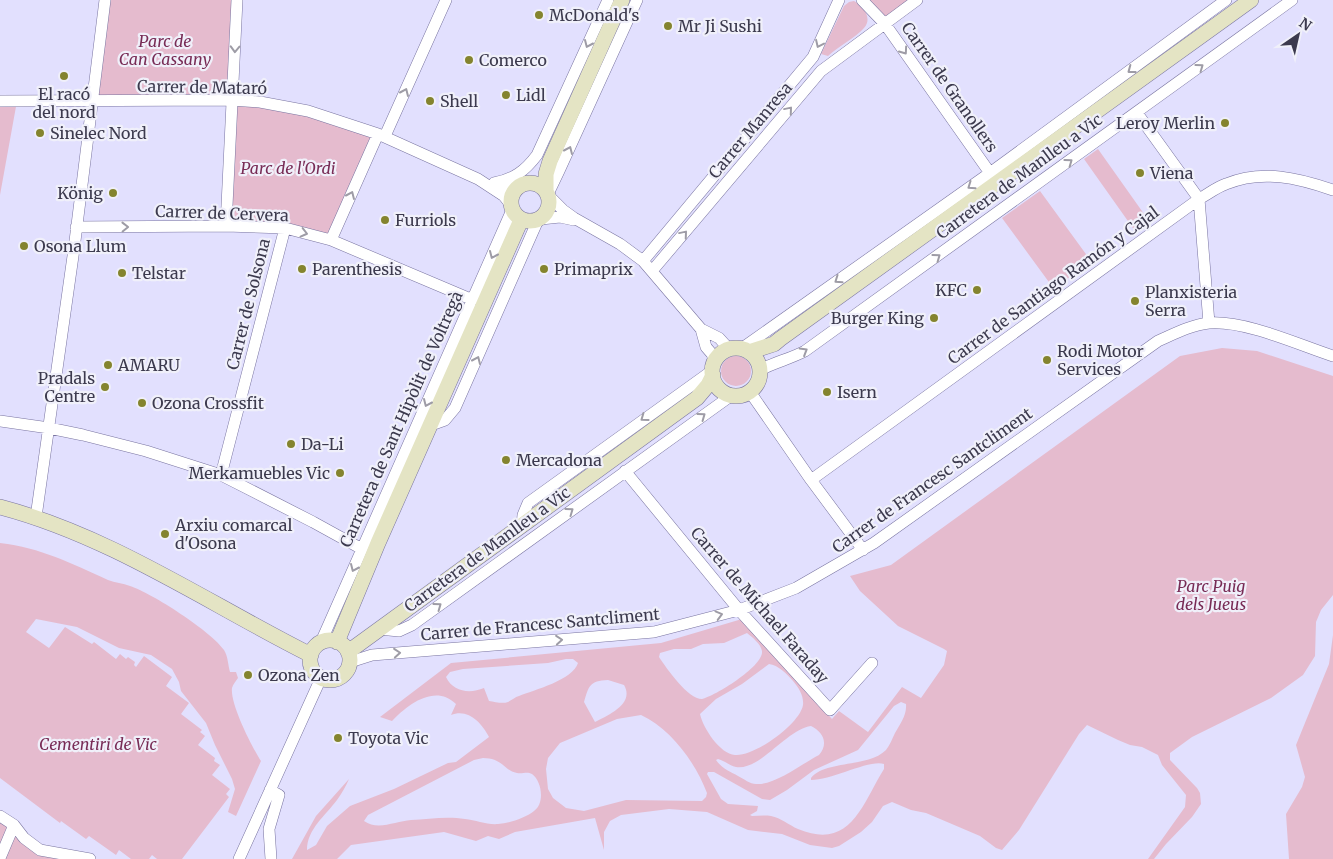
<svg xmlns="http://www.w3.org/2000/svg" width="1333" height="859" viewBox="0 0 1333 859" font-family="Merriweather,serif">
  <rect width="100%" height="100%" fill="#e2e0fe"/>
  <path fill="#e5bbce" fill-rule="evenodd" d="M 105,0 L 237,0 L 231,100 L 260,102 L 378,134 L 331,240 L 226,226 L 230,100 L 93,100 Z
    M 862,0 L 917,0 L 885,24 Z
    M 854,1 C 863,6 873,18 864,28 C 856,37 838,47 828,56 L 821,54 L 844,6 L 849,2 Z
    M 0,101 L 17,101 L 0,195 Z
    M 1098,149 L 1149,221 L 1135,231 L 1084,159 Z
    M 1040,191 L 1091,261 L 1054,289 L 1002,218 Z
    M 1222,348 L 1257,351 L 1333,376 L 1333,595 L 1321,610 L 1316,622 L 1315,656 L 1303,675 L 1271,698 L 1192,737 L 1170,753 L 1170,760 L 1197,788 L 1200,793 L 1201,804 L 1192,817 L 1166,844 L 1154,859 L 1148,859 L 1185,807 L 1186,795 L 1162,765 L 1158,755 L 1142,747 L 1130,745 L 1118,740 L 1087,725 L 1079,734 L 1019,830 L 1002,850 L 996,848 L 980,836 L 926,813 L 911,810 L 892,802 L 883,806 L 872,822 L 861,832 L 839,846 L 832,848 L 810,845 L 782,834 L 748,830 L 707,812 L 669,809 L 621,815 L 610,821 L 604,832 L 604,850 L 595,818 L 515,832 L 499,839 L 488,836 L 476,841 L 444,832 L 351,845 L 337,859 L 292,859 L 316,816 L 349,779 C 346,786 342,793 337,800 C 326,815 307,829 307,850 L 316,845 L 327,826 L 350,806 L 394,789 L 448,763 L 456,762 L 489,737 C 482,723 468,708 451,715 L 456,704 C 435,683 407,705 392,721 L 380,717 L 451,663 L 661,643 L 742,619 L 832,719 L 839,711 L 868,732 L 902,687 L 921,698 L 944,665 L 947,651 L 944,649 L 898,626 L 860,591 L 850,576 L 891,565 L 1180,356 ZM 747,633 C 752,637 761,644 762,651 C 764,666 715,696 702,699 C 688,699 667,669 659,657 L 660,653 L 674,649 L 691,649 L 703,644 L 724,643 ZM 566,659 L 573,659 L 578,663 C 573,680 534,690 519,696 C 515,697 512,700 508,702 C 503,704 495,702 489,701 L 484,688 C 470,694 453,692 446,677 L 450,672 L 463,669 L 548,663 ZM 769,664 C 778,665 787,674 793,681 C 799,688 804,696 803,705 C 800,724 754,757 735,755 C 720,754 703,728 700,714 L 716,699 L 742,684 ZM 608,680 L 624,685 C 635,704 608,715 595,722 L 584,702 C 589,686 589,681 608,680 ZM 901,702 L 906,704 C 907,715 900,724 895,733 C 892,739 890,745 886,750 C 868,768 825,760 811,778 L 811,780 C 832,780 870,759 884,764 L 884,769 C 862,804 851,851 798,829 C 789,825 781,818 771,816 C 764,815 758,816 752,816 L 750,815 L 757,811 L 758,806 L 728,804 L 721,799 L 707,774 L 708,772 L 714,772 L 762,799 L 770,800 L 787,790 L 814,770 L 858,750 L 894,706 ZM 641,715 C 671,729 695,762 707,793 L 706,797 L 702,801 L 626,800 L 584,811 L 566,808 L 553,798 L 548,789 L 546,769 L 548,758 L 560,743 L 617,719 ZM 811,726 C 823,732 829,743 819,755 C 803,763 774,786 756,784 C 750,784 744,779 738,776 C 731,772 721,768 716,760 L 718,759 C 725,761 730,766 736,767 C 760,771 787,729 811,726 ZM 483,758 C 503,758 504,771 517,773 C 523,774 527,771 532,774 C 542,781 545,804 534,811 C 525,818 510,823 498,824 C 487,825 476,820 465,819 C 448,816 428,819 411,820 C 396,821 378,831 364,821 L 368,815 L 474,760 Z
    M721 371a15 15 0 1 1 30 0a15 15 0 1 1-30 0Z
    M 0,543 C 41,548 71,563 108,580 C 115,583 123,583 130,586 C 152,593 212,632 224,650 C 228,656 228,665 230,672 L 236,672 L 238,678 C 236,681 233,684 232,688 C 230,704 252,747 261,761 L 236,816 L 228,812 L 235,789 L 232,779 L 215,745 L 206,723 L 181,691 L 179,682 L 172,669 L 151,655 L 119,648 L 77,627 L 36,619 L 26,632 L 49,648 L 65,627 L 92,644 L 94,642 L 116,659 L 120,654 L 126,659 L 128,657 L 135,662 L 134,665 L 136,667 L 144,656 L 172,677 L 166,686 L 189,703 L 181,714 L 202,730 L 200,732 L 205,736 L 198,745 L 215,758 L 214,761 L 220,765 L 212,775 L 230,789 L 226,794 L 229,797 L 182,859 L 157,859 L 152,855 L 149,859 L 131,859 L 119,850 L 116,855 L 89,836 L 86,839 L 61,821 L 60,823 L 0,778 Z
    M 1333,635 L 1333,859 L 1289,859 L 1286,814 L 1302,787 L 1305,777 L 1296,745 L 1329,664 Z
    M 0,816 L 40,850 L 90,859 L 0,859 Z"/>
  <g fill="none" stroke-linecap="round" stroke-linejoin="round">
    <defs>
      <path id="street" d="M 862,0 L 885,24 L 990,173
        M 0,101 L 231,100 L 260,102 L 308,111 L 378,134 L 478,179 L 504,196 L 511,205
        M 1137,113 L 1199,199 L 1209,323
        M 385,136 L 446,0
        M 494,183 C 514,179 525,171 537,155 L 608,0
        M 497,184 L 518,187
        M 548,194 L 559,171 L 637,0
        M 548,195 L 563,210 L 574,218 L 620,244 L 643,261 L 701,329 L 719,338 L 729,349
        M 541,219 L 560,217 L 574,220
        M 226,226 L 237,0
        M 76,227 L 226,226 L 285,228 L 331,240 L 473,300
        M 331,240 L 378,134
        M 643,261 L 813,57 L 839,0
        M 652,271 L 821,71 L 917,0
        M 701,329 L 706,347 L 712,354 L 715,362
        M 741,349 L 990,173 L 1226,0
        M 760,370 C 775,362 790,359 805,351 L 1292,0
        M 750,392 L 811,480 L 863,550
        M 0,421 L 49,428 L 83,435 L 146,451 L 221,475 L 313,522 L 362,549
        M 431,425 L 445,420 L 455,408 L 538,220
        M 625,471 L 739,610 L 830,710 L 872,663
        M 221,475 L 285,228
        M 811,480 L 1199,199 C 1208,194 1217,187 1226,184 C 1262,169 1298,178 1333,190
        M 36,517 L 74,249 L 105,0
        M 522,525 L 523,515 L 528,503 L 713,370
        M 379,629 L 399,631 L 412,625 L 732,395
        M 321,642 L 512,210
        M 350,662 L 372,655 L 654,632 L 739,610 L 796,588 L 874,543 L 1158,341 C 1174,334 1191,325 1209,323 C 1245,320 1299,345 1333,356
        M 270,790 L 279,795 L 269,829 L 271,859
        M 0,816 L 14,825 L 24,838 L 40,850 L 90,859
        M 0,858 L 14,825
        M 239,859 L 321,678"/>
      <path id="secondary" d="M511 202a19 19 0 1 1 38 0a19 19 0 1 1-38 0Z
        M 546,191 L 546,174 L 550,161 L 622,0
        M712 372a24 24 0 1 1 48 0a24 24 0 1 1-48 0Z
        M 749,352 L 774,344 L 780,339 L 1251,0
        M 0,507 C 111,536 209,604 311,655
        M310 660a20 20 0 1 1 40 0a20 20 0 1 1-40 0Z
        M 337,642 L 378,543 L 521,220
        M 348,652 L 697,398 L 708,385 L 713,375"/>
    </defs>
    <use href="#street" stroke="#7974a1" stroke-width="12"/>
    <use href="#secondary" stroke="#7974a1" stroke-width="16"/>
    <use href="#street" stroke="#fff" stroke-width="11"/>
    <use href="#secondary" stroke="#e4e4c4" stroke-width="15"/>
  </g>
  <defs><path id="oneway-chevron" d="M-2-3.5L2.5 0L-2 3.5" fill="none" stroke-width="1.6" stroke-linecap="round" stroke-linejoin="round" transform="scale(1.25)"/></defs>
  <g stroke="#9e9ca6">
    <use href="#oneway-chevron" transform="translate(588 44) rotate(114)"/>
    <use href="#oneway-chevron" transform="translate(819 44) rotate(115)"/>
    <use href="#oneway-chevron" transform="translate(235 49) rotate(92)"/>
    <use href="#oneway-chevron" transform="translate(904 51) rotate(55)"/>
    <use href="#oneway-chevron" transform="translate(1200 67) rotate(-36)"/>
    <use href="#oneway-chevron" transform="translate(1131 70) rotate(143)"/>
    <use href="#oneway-chevron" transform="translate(405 92) rotate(-66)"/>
    <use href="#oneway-chevron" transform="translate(789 110) rotate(-50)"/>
    <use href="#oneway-chevron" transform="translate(569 150) rotate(-66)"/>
    <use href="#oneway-chevron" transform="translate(1069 162) rotate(-36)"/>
    <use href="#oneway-chevron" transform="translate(971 186) rotate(145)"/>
    <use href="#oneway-chevron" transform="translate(351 195) rotate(-66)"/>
    <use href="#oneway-chevron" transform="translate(125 227) rotate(-1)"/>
    <use href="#oneway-chevron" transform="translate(304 233) rotate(14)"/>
    <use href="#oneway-chevron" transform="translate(684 234) rotate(-50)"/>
    <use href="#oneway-chevron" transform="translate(493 255) rotate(114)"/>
    <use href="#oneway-chevron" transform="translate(937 257) rotate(-36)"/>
    <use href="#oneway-chevron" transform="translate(838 280) rotate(145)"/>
    <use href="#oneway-chevron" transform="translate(804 351) rotate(-31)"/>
    <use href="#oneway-chevron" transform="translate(477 360) rotate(-66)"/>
    <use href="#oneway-chevron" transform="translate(427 403) rotate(114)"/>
    <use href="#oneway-chevron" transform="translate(702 416) rotate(-36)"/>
    <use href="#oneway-chevron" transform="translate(644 418) rotate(144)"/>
    <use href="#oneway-chevron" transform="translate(570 511) rotate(-36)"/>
    <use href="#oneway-chevron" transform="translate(354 568) rotate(114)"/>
    <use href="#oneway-chevron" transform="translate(438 606) rotate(-36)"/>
    <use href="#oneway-chevron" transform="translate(719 615) rotate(-15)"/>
    <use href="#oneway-chevron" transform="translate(559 640) rotate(-5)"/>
    <use href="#oneway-chevron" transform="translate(397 653) rotate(-5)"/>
  </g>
  <g fill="#84842e" stroke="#f0f0fa" stroke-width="2">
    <circle cx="539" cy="15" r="5"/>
    <circle cx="668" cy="26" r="5"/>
    <circle cx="469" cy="60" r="5"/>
    <circle cx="64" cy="76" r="5"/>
    <circle cx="506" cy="95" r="5"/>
    <circle cx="430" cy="101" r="5"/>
    <circle cx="1225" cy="123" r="5"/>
    <circle cx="40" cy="133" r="5"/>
    <circle cx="1140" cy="173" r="5"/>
    <circle cx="113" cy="193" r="5"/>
    <circle cx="385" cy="220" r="5"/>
    <circle cx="24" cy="246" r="5"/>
    <circle cx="302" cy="269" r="5"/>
    <circle cx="544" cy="269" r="5"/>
    <circle cx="122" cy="273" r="5"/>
    <circle cx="977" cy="290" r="5"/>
    <circle cx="1135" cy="301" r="5"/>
    <circle cx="934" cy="318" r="5"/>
    <circle cx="1047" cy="360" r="5"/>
    <circle cx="108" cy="365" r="5"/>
    <circle cx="105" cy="387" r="5"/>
    <circle cx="827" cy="392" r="5"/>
    <circle cx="142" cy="403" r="5"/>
    <circle cx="291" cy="444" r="5"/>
    <circle cx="506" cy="460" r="5"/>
    <circle cx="340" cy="473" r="5"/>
    <circle cx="165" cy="534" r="5"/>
    <circle cx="248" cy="675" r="5"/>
    <circle cx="338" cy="738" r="5"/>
  </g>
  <g text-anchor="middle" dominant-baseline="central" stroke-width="4.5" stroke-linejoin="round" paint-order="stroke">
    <g font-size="16" fill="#3c3a4e" stroke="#f0f0fa" text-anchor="start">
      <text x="549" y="15">McDonald's</text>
      <text x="678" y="26">Mr Ji Sushi</text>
      <text x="479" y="60">Comerco</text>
      <text x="64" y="94" text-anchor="middle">El racó<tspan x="64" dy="18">del nord</tspan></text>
      <text x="516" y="95">Lidl</text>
      <text x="440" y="101">Shell</text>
      <text x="1215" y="123" text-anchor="end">Leroy Merlin</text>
      <text x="50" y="133">Sinelec Nord</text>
      <text x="1150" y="173">Viena</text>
      <text x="103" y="193" text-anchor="end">König</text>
      <text x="395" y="220">Furriols</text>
      <text x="34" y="246">Osona Llum</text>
      <text x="312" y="269">Parenthesis</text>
      <text x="554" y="269">Primaprix</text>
      <text x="132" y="273">Telstar</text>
      <text x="967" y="290" text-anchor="end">KFC</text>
      <text x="1145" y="292">Planxisteria<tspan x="1145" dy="18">Serra</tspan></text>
      <text x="924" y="318" text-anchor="end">Burger King</text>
      <text x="1057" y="351">Rodi Motor<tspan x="1057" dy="18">Services</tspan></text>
      <text x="118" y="365">AMARU</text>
      <text x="95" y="378" text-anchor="end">Pradals<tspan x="95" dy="18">Centre</tspan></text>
      <text x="837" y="392">Isern</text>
      <text x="152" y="403">Ozona Crossfit</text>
      <text x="301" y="444">Da-Li</text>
      <text x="516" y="460">Mercadona</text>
      <text x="330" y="473" text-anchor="end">Merkamuebles Vic</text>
      <text x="175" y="525">Arxiu comarcal<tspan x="175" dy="18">d'Osona</tspan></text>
      <text x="258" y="675">Ozona Zen</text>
      <text x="348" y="738">Toyota Vic</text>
    </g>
    <g font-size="16" font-style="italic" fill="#782c56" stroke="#f0f0fa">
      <text x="165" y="41">Parc de<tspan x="165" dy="18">Can Cassany</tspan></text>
      <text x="288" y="168">Parc de l'Ordi</text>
      <text x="1211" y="586">Parc Puig<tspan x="1211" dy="18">dels Jueus</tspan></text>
      <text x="98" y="744">Cementiri de Vic</text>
    </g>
    <g font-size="16" fill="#3c3a4e" stroke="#f0f0fa">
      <text transform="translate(202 87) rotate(1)">Carrer de Mataró</text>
      <text transform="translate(950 87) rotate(55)">Carrer de Granollers</text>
      <text transform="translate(750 130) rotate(-50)">Carrer Manresa</text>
      <text transform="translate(1019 176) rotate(-36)">Carretera de Manlleu a Vic</text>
      <text transform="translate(222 213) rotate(2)">Carrer de Cervera</text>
      <text transform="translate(1053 285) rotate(-36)">Carrer de Santiago Ramón y Cajal</text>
      <text transform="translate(248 304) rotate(-76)">Carrer de Solsona</text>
      <text transform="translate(401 419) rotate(-66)">Carretera de Sant Hipòlit de Voltregà</text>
      <text transform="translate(932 480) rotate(-35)">Carrer de Francesc Santcliment</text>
      <text transform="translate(487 549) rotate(-36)">Carretera de Manlleu a Vic</text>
      <text transform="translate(760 605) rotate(49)">Carrer de Michael Faraday</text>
      <text transform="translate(540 624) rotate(-5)">Carrer de Francesc Santcliment</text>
    </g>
  </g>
  <g transform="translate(1298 35) rotate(34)" stroke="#f0f0fa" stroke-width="4" paint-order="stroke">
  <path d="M0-4L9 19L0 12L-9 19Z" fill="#3c3a4e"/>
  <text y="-8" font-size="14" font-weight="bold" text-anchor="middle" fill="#3c3a4e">N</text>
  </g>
</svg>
